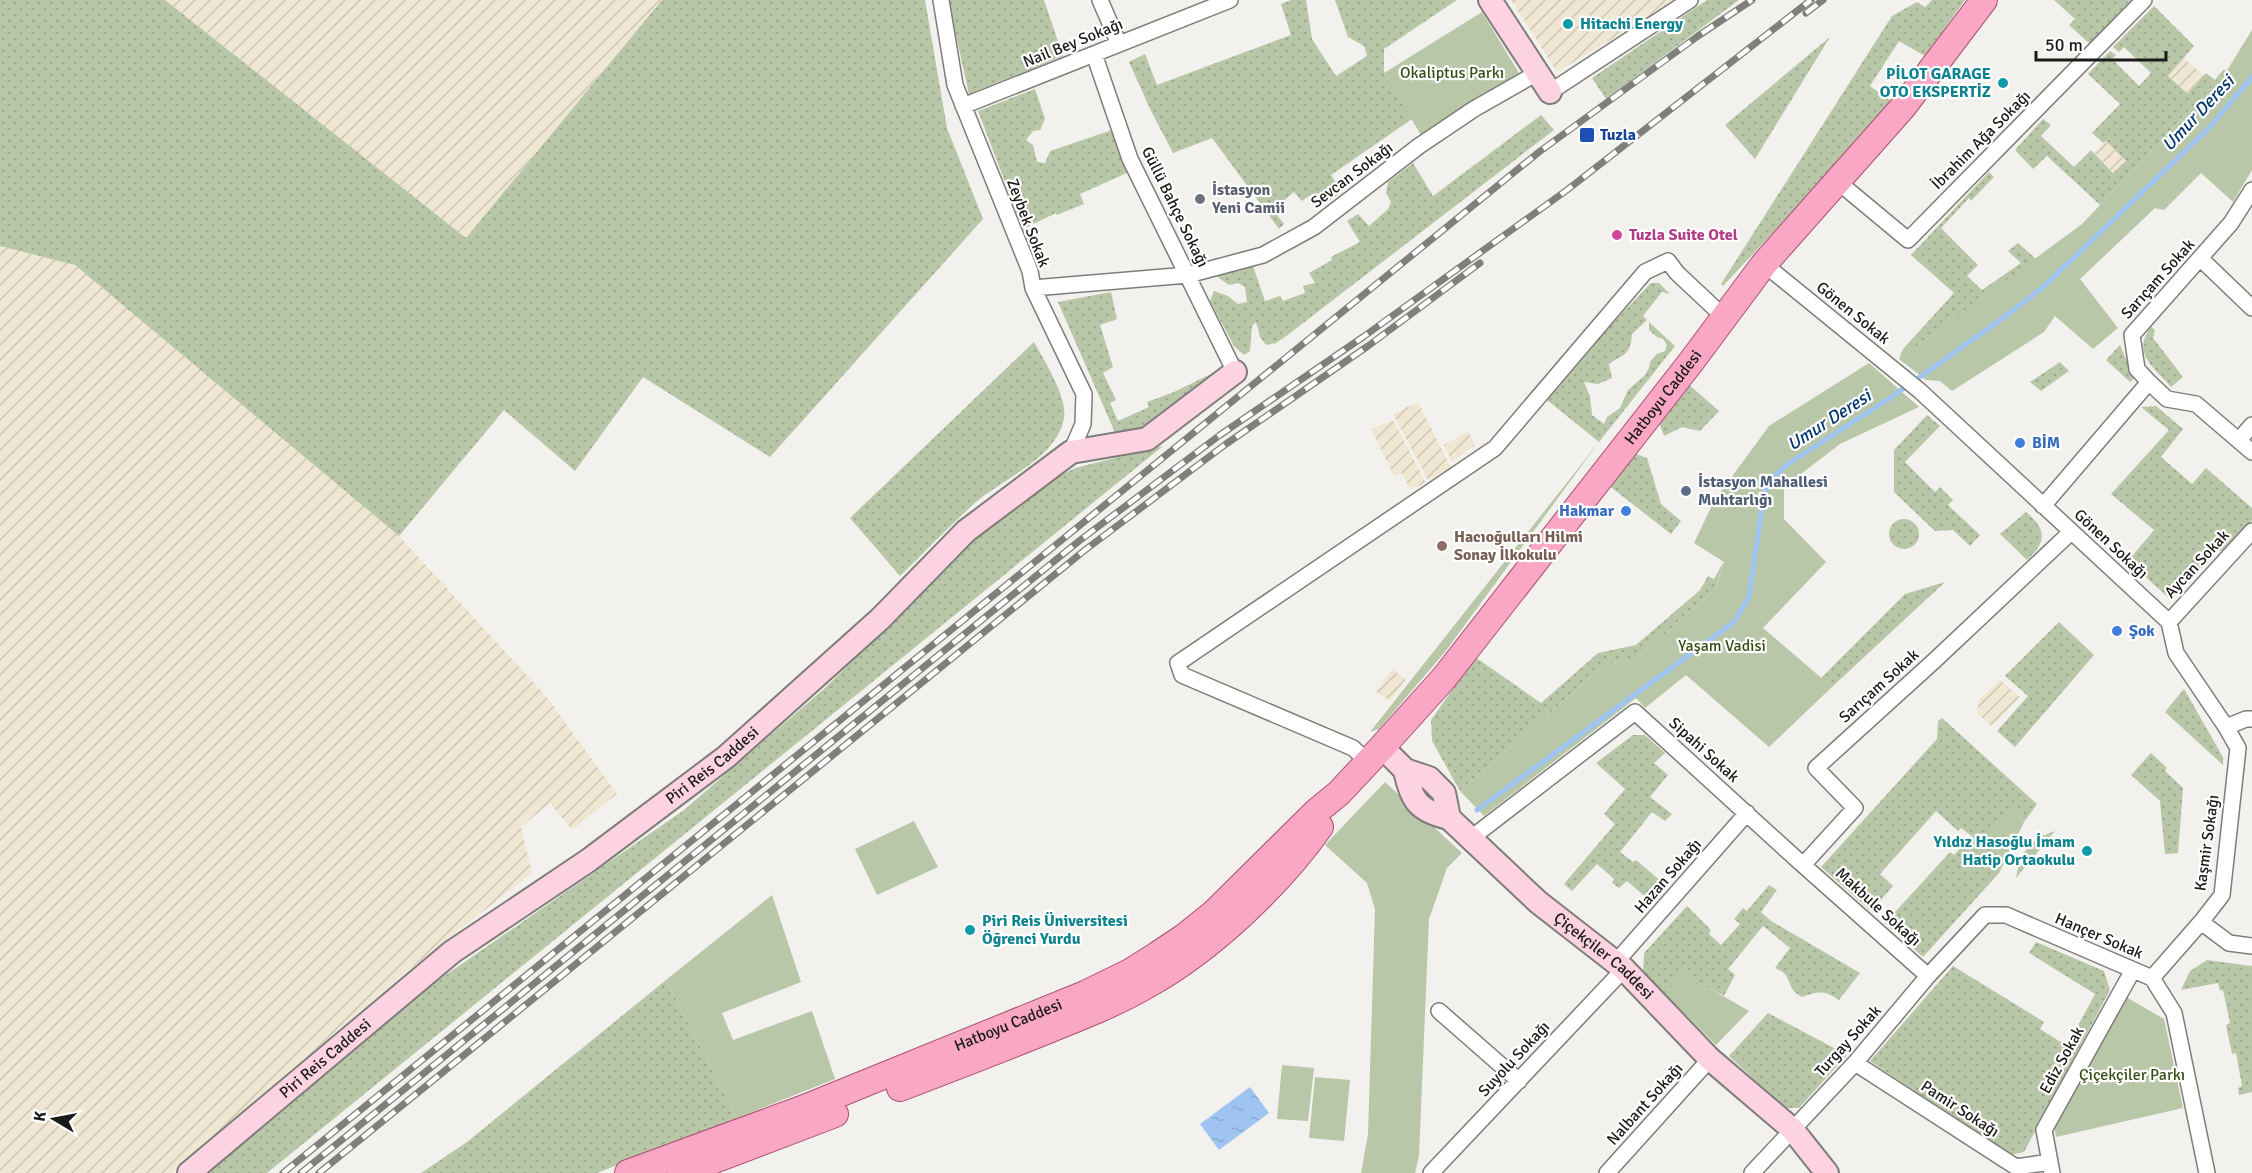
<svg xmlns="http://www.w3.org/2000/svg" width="2252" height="1173" viewBox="0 0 2252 1173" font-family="Signika,sans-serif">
  <defs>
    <pattern id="industrial-furrows" width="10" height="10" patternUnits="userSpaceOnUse" patternTransform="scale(1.5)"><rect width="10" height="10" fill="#f0e7d2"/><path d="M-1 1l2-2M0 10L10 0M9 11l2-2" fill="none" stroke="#cdc6b4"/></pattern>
    <pattern id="grass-dots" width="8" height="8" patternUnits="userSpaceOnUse" patternTransform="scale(1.5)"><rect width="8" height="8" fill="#b8c7a7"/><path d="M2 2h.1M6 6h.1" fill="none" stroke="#9eaa8f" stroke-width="1.8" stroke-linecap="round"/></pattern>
    <pattern id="water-ripples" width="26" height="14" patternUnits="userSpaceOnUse" patternTransform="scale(1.5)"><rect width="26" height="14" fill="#9fc4f2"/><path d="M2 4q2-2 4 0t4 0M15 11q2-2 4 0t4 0" fill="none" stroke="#88a8cf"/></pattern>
  </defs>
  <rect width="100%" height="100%" fill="#f3f1ed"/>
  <path fill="url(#industrial-furrows)" d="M 165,0 L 662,0 L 466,238 Z
    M 1511,0 L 1677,0 L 1557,72 Z
    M 2183,58 L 2205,76 L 2188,94 L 2168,75 Z
    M 2105,141 L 2126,161 L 2114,173 L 2094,153 Z
    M 0,246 L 75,265 L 399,536 L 545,695 L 617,794 L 572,830 L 550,803 L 521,827 L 532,873 L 401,976 L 172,1173 L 0,1173 Z
    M 1418,402 L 1451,468 L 1428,480 L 1393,414 Z
    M 1393,420 L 1426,483 L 1410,489 L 1402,473 L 1394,476 L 1371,429 Z
    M 1468,431 L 1475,445 L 1452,462 L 1444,445 Z
    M 1392,669 L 1406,679 L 1390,701 L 1376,692 Z
    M 2000,680 L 2020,697 L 1992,726 L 1977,713 L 1979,700 Z"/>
  <path fill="url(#grass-dots)" d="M 0,0 L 165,0 L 466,238 L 662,0 L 925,0 L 947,128 L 983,219 L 770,457 L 643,377 L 575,471 L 504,410 L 399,536 L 75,265 L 0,246 Z
    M 948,0 L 1044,0 L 1063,56 L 969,94 Z
    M 1291,0 L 1306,0 L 1312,39 L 1336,76 L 1367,56 L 1364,46 L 1348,37 L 1335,0 L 1457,0 L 1384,49 L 1384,73 L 1412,119 L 1331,175 L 1342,192 L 1321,206 L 1312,194 L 1302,201 L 1294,192 L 1273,210 L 1284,224 L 1279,229 L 1212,138 L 1173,153 L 1151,111 L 1129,62 L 1145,54 L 1157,85 L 1291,35 L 1281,4 Z
    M 1707,0 L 1739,0 L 1606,99 L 1592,78 Z
    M 1932,0 L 1965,0 L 1925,56 L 1899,41 L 1870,86 L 1894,103 L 1723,286 L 1721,284 L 1892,16 L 1917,2 L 1925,7 Z
    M 2054,0 L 2131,0 L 2090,44 L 2069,25 L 2075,19 Z
    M 2154,6 L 2194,46 L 2168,76 L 2188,94 L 2206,73 L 2215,80 L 2224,69 L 2226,72 L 2100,205 L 2047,156 L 2033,169 L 2015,150 L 2043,119 L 2051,125 L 2041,136 L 2074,167 L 2091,150 L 2113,173 L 2126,161 L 2106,141 L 2103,143 L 2092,133 L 2120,104 L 2088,74 L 2110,51 L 2116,55 L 2112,59 L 2139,86 L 2151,73 L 2124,47 L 2119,52 L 2113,47 Z
    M 1830,37 L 1755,159 L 1725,125 Z
    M 1035,89 L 1045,119 L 1040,130 L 1033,131 L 1026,140 L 1033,145 L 1037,162 L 1045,163 L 1050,151 L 1115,129 L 1129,172 L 1080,194 L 1084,204 L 1057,215 L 1056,213 L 1023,229 L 978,111 Z
    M 1541,115 L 1554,130 L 1285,337 L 1276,343 L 1266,345 L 1260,337 L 1256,322 L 1252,326 L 1250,351 L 1244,355 L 1234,346 L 1210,301 L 1214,291 L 1228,296 L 1238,304 L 1247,302 L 1245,287 L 1238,283 L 1229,285 L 1216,276 L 1253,266 L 1265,301 L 1280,296 L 1283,301 L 1305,293 L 1303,286 L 1315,283 L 1309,273 L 1332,260 L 1331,257 L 1360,242 L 1347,221 L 1358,214 L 1369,226 L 1388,209 L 1391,202 L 1386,193 L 1388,182 L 1413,163 L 1433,196 Z
    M 1989,172 L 1994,177 L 1971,201 L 1969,198 L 1941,228 L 1978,265 L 1967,276 L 1982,290 L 2021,263 L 2008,251 L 2018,243 L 2036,259 L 1899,359 L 1903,349 L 1954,293 L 1911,255 Z
    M 1651,283 L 1659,283 L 1670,294 L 1662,292 L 1643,316 L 1647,320 L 1632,334 C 1630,357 1624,353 1609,364 L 1612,378 L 1598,384 L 1584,382 L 1590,396 L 1592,415 L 1604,424 L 1607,417 L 1620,408 L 1628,390 L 1645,375 L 1649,368 L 1650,362 L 1657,354 L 1665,351 L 1667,345 L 1663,339 L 1657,337 L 1649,330 L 1649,322 L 1675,346 L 1599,442 L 1547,400 L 1596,340 Z
    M 1111,292 L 1117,319 L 1100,325 L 1113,367 L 1103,373 L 1116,400 L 1110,403 L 1118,421 L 1149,407 L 1147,402 L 1174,392 L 1225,367 L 1227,371 L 1127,437 L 1116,435 L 1058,302 Z
    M 2151,327 L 2155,330 L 2153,338 L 2183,377 L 2171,387 C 2154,367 2131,353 2151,327 Z
    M 1034,342 C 1044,360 1068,398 1064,418 C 1057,458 1004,478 976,502 C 950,525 925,552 900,576 L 850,518 Z
    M 2120,345 L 2134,378 L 2130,382 L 2106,360 Z
    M 2060,362 L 2069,371 L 2041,391 L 2030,382 Z
    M 1687,383 L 1719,411 L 1700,431 L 1682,427 L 1664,436 L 1658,420 Z
    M 2156,406 L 2183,429 L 2161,457 L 2192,484 L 2206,468 L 2252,508 L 2252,520 L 2225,550 L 2215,552 L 2171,600 L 2128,561 L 2154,530 L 2111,494 L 2169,430 L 2141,407 Z
    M 1927,415 L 1940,426 L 1905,462 L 1935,492 L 1940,487 L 1953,500 L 1948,505 L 1980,535 L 1970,546 L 1953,530 L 1935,531 L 1894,492 L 1894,450 Z
    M 1163,446 L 267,1173 L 206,1173 L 414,997 L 684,810 L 825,688 L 976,537 L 1039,487 L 1075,468 Z
    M 1633,453 L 1647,458 L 1661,504 L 1681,521 L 1671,534 L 1608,485 Z
    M 2026,512 C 2047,530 2047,541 2027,560 L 2000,534 Z
    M1889 534a15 15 0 1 1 30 0a15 15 0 1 1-30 0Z
    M 1724,561 L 1715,590 L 1636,659 L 1606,664 L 1460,791 L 1432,741 L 1431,720 L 1475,657 L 1541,703 L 1598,653 L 1636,645 L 1700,590 L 1708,576 L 1714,579 Z
    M 1945,582 L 1832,687 L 1821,678 L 1905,594 Z
    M 2059,622 L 2094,655 L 2015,747 L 1997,731 L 2028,696 L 2005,676 Z
    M 2184,689 L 2223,757 L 2223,765 L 2165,712 Z
    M 1942,718 L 2037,804 L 2024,822 L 2012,810 L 1985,841 L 2006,859 L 1999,873 L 1923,957 L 1885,923 L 1950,852 L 1954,855 L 1963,845 L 1966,847 L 1973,837 L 1961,828 L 1958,831 L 1936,811 L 1880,874 L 1893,886 L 1871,911 L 1821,867 L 1937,739 L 1938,721 Z
    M 1633,735 L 1645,735 L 1665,753 L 1654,763 L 1668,775 L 1650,797 L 1672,814 L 1665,821 L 1652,812 L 1620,852 L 1633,862 L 1636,860 L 1663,883 L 1649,900 L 1627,881 L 1619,888 L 1612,883 L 1614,879 L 1597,864 L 1572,891 L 1564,884 L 1615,824 L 1604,814 L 1625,789 L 1596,763 Z
    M 2151,753 L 2167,768 L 2165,771 L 2183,788 L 2178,853 L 2165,854 L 2160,801 L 2131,775 Z
    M 1769,885 L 1777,890 L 1761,912 L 1771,921 L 1860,973 L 1839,1000 C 1824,990 1819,991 1802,997 C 1784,988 1795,976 1775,968 L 1790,948 L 1763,926 L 1728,969 L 1735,975 L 1724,996 L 1683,974 L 1665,994 L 1643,973 L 1644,953 L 1687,906 L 1711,930 L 1709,934 L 1721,945 L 1740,924 L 1734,919 L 1743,908 L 1747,911 Z
    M 2036,942 L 2104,971 L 2110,990 L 2024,1152 L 2010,1155 L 1870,1061 L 1953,966 L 2044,1022 L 2040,1029 L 2067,1046 L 2095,994 L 2029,953 Z
    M 2207,960 L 2252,966 L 2252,1092 L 2239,1095 L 2238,1088 L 2242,1086 L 2236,1053 L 2232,1054 L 2226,1025 L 2230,1023 L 2223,990 L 2220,991 L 2218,983 L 2181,990 L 2190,971 Z
    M 666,980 L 737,1118 L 597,1173 L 421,1173 L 467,1142 Z
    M 1768,1013 L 1847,1055 L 1799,1108 L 1785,1108 L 1729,1056 Z"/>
  <path fill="#b8c7a7" d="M 1482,12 L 1519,73 L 1421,135 L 1384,73 Z
    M 2252,30 L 2252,170 L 2233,202 L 2201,173 L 2164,210 L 2155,208 L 2080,279 L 2118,328 L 2093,349 L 2055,316 L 2044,332 L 1952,391 L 1940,381 L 1926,380 L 1899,359 L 2082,224 L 2226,72 Z
    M 1869,363 L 1919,407 L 1840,444 L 1784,487 L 1784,519 L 1826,562 L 1763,628 L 1832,687 L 1769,747 L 1686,675 L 1645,708 L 1636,698 L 1484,816 L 1460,791 L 1606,664 L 1636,659 L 1715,590 L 1724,562 L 1694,543 L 1714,501 L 1769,426 Z
    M 1599,442 L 1445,652 L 1379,729 L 1370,732 Z
    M 1385,782 L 1462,853 L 1447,868 L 1429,919 L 1419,1156 L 1415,1173 L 1361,1173 L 1368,1134 L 1375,909 L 1367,883 L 1325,845 Z
    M 2011,809 L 2024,822 L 2006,859 L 1985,841 Z
    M 914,821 L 938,867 L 877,895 L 855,849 Z
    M 2055,831 L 2016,878 C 2021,851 2029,840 2055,831 Z
    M 772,895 L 801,982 L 722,1013 L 733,1040 L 812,1011 L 835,1079 L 737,1118 L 666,980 Z
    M 1683,973 L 1749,1011 L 1716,1045 L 1665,994 Z
    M 2126,997 L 2164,1019 L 2183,1108 L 2056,1137 L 2054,1126 Z
    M 1282,1065 L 1314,1068 L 1308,1121 L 1277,1119 Z
    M 1315,1077 L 1350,1080 L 1344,1141 L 1309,1138 Z"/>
  <path fill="url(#water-ripples)" d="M 1250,1087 L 1269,1113 L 1219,1150 L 1200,1124 Z"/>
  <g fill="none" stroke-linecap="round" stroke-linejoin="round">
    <path stroke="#9fc4f2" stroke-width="5" d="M 1477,810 L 1734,622 L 1749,597 L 1764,493 L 1771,480 L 1785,466 L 1893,396 L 2003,318 L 2042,288 L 2209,128 L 2252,77"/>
    <defs>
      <path id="street" d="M 941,0 L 955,85 L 1030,271 L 1033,288 L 1084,394 L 1083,424 L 1071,452
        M 1100,0 L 1119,44
        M 1094,54 L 1130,159 L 1235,372
        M 1550,92 L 1690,0
        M 963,106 L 1230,0
        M 1837,181 L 1908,240 L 2144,0
        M 2201,259 L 2252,308
        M 1764,264 L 1920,391 L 2169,622 L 2176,653 L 2226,727 L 2246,719 L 2252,719
        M 1033,288 L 1188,275 L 1263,255 L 1314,227 L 1419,146 L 1474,109 L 1537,73
        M 2149,382 L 2167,399 L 2196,404 L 2252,452
        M 2239,440 L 2252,425
        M 2043,506 L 2149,382 L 2137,369 L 2132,335 L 2231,223 L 2252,190
        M 2169,622 L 2252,531
        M 1368,762 L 1353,748 L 1182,675 L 1178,663 L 1495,448 L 1645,272 L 1668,261 L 1677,273 L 1724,317
        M 1470,839 L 1635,712 L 1803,865 L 1855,808 L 1816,768 L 1934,661 L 2071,532
        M 1803,865 L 1928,976
        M 2201,922 L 2229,943 L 2252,946
        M 1616,962 L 1747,813
        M 2152,978 L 2201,922 L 2222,895 L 2238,748 L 2226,727
        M 1439,1011 L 1519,1081
        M 1855,1063 L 2016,1167 L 2050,1162
        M 1431,1173 L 1624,969
        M 1607,1173 L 1710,1059
        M 1752,1173 L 1855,1063 L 1928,976 L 1985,915 L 2006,915 L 2152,978 L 2174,1013 L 2207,1173
        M 2052,1173 L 2044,1130 L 2133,970"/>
      <g id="secondary">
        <path d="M 1490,0 L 1550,92"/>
        <path id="s1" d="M 1382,747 L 1405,770 L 1429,778 L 1444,793 L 1449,818 L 1538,902 L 1624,969 L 1710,1059 L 1792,1129 L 1827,1173"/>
        <path d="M 1405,770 C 1411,800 1418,811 1449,818"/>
        <path id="s2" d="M 189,1173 L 452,952 L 589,860 L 726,757 L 880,619 L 966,531 L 1071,452 L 1147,439 L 1235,372"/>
      </g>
      <g id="primary">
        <path d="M 900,1088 C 947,1070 994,1052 1041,1033 C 1078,1018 1115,1004 1149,984 C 1211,949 1279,885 1320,827"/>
        <path id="s3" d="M 628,1173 L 802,1109 L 1085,994 L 1130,972 L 1157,955 L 1184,937 L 1214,913 L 1317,811 L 1339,793 L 1382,747 L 1444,678 L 1691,362 L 1764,264 L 1903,107 L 1984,0"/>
        <path d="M 680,1173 L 835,1114"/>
      </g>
    </defs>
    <use href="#street" stroke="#7e7d7a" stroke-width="18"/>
    <use href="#secondary" stroke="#7e7d7a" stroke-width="26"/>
    <use href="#primary" stroke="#aa4f6f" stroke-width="28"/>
    <use href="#street" stroke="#fff" stroke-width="15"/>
    <use href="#secondary" stroke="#fdd3e2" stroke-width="22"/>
    <use href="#primary" stroke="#faa7c5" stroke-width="26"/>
    <defs>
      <path id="rail" d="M 1806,13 L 1823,0
        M 283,1173 L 1539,152 L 1698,36 L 1752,0
        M 301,1173 L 1079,541 L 1220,435 L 1363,337 L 1567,190 L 1811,0
        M 319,1173 L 1085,550 L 1226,444 L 1368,346 L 1480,263"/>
    </defs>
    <use href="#rail" stroke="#7f7f7c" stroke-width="7"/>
    <use href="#rail" stroke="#fff" stroke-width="4.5" stroke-dasharray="14" stroke-linecap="butt"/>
  </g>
  <g fill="#0f9aa8" stroke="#fff" stroke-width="2">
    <circle cx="1568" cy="24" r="6"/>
    <circle cx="2003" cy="83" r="6"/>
    <circle cx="2087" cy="851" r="6"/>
    <circle cx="970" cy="930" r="6"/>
  </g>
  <rect fill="#1a4fb4" stroke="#fff" stroke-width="2" x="1579" y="127" width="16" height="16" rx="3"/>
  <circle fill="#6b7280" stroke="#fff" stroke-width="2" cx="1200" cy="199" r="6"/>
  <circle fill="#d1479c" stroke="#fff" stroke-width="2" cx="1617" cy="235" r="6"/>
  <g fill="#3f7fe0" stroke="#fff" stroke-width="2">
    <circle cx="2020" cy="443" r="6"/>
    <circle cx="1626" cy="511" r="6"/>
    <circle cx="2117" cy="631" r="6"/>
  </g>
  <circle fill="#5c6f8a" stroke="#fff" stroke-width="2" cx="1686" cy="491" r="6"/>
  <circle fill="#8d6e63" stroke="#fff" stroke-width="2" cx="1442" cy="546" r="6"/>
  <g text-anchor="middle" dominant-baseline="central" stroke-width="4.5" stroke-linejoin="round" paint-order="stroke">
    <g font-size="16" font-weight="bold" fill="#0d838f" stroke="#fff" text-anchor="start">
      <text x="1580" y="24">Hitachi Energy</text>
      <text x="1991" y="74" text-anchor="end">PİLOT GARAGE<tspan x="1991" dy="18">OTO EKSPERTİZ</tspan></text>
      <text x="2075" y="842" text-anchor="end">Yıldız Hasoğlu İmam<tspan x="2075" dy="18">Hatip Ortaokulu</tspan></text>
      <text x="982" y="921">Piri Reis Üniversitesi<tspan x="982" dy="18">Öğrenci Yurdu</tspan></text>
    </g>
    <g font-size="16" fill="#1a1a18" stroke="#fff">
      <text transform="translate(1073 43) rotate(-22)">Nail Bey Sokağı</text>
      <text transform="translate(1981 140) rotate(-45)">İbrahim Ağa Sokağı</text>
      <text transform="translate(1352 175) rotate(-37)">Sevcan Sokağı</text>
      <text transform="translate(1175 207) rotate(64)">Güllü Bahçe Sokağı</text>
      <text transform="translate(1028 223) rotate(69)">Zeybek Sokak</text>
      <text transform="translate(2158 279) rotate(-48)">Sarıçam Sokak</text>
      <text transform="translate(1853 313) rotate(39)">Gönen Sokak</text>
      <text stroke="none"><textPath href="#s3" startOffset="1329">Hatboyu Caddesi</textPath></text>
      <text transform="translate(2111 544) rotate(43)">Gönen Sokağı</text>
      <text transform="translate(2197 564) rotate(-47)">Aycan Sokak</text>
      <text transform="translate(1879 686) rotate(-42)">Sarıçam Sokak</text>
      <text transform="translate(1704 750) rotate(42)">Sipahi Sokak</text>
      <text stroke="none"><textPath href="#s2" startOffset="664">Piri Reis Caddesi</textPath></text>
      <text transform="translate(2207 843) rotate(-82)">Kaşmir Sokağı</text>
      <text transform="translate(1668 876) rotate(-49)">Hazan Sokağı</text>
      <text transform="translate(1878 907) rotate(42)">Makbule Sokağı</text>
      <text transform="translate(2099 936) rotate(23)">Hançer Sokak</text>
      <text stroke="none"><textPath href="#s1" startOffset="312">Çiçekçiler Caddesi</textPath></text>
      <text stroke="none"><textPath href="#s3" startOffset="408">Hatboyu Caddesi</textPath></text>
      <text transform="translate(1848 1041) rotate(-48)">Turgay Sokak</text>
      <text stroke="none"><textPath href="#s2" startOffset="178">Piri Reis Caddesi</textPath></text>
      <text transform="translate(1514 1059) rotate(-47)">Suyolu Sokağı</text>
      <text transform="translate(2062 1060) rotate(-61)">Ediz Sokak</text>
      <text transform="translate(1645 1104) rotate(-48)">Nalbant Sokağı</text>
      <text transform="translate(1960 1109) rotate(33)">Pamir Sokağı</text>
    </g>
    <g font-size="16" fill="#364d15" stroke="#fff">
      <text x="1452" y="73">Okaliptus Parkı</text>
      <text x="1722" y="646">Yaşam Vadisi</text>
      <text x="2132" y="1075">Çiçekçiler Parkı</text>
    </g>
    <g font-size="16" font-weight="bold" fill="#164399" stroke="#fff" text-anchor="start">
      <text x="1600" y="135">Tuzla</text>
    </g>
    <g font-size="16" font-weight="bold" fill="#5b616d" stroke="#fff" text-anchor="start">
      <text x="1212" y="190">İstasyon<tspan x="1212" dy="18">Yeni Camii</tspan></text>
    </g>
    <g font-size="16" font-weight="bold" fill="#b23c85" stroke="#fff" text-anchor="start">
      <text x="1629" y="235">Tuzla Suite Otel</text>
    </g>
    <g font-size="16" font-weight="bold" fill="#366cbe" stroke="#fff" text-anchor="start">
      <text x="2032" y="443">BİM</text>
      <text x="1614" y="511" text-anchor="end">Hakmar</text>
      <text x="2129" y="631">Şok</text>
    </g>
    <g font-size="16" font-weight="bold" fill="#4e5e75" stroke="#fff" text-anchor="start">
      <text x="1698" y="482">İstasyon Mahallesi<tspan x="1698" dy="18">Muhtarlığı</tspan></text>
    </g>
    <g font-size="16" font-weight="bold" fill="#785e54" stroke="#fff" text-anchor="start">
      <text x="1454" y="537">Hacıoğulları Hilmi<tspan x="1454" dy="18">Sonay İlkokulu</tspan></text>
    </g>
    <g font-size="18" font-style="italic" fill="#01376c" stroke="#fff">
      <text transform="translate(2198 113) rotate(-47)">Umur Deresi</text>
      <text transform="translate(1829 420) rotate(-33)">Umur Deresi</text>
    </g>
  </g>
  <g transform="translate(54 1119) rotate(280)" stroke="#ffffff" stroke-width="4.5" paint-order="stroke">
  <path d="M0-4.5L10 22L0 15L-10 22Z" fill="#1a1a18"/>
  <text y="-9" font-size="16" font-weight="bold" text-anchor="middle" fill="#1a1a18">K</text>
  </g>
  <path d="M2036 51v9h130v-9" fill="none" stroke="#1a1a18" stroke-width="3"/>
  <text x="2045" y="51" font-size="18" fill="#1a1a18" stroke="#ffffff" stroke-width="4.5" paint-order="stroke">50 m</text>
</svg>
